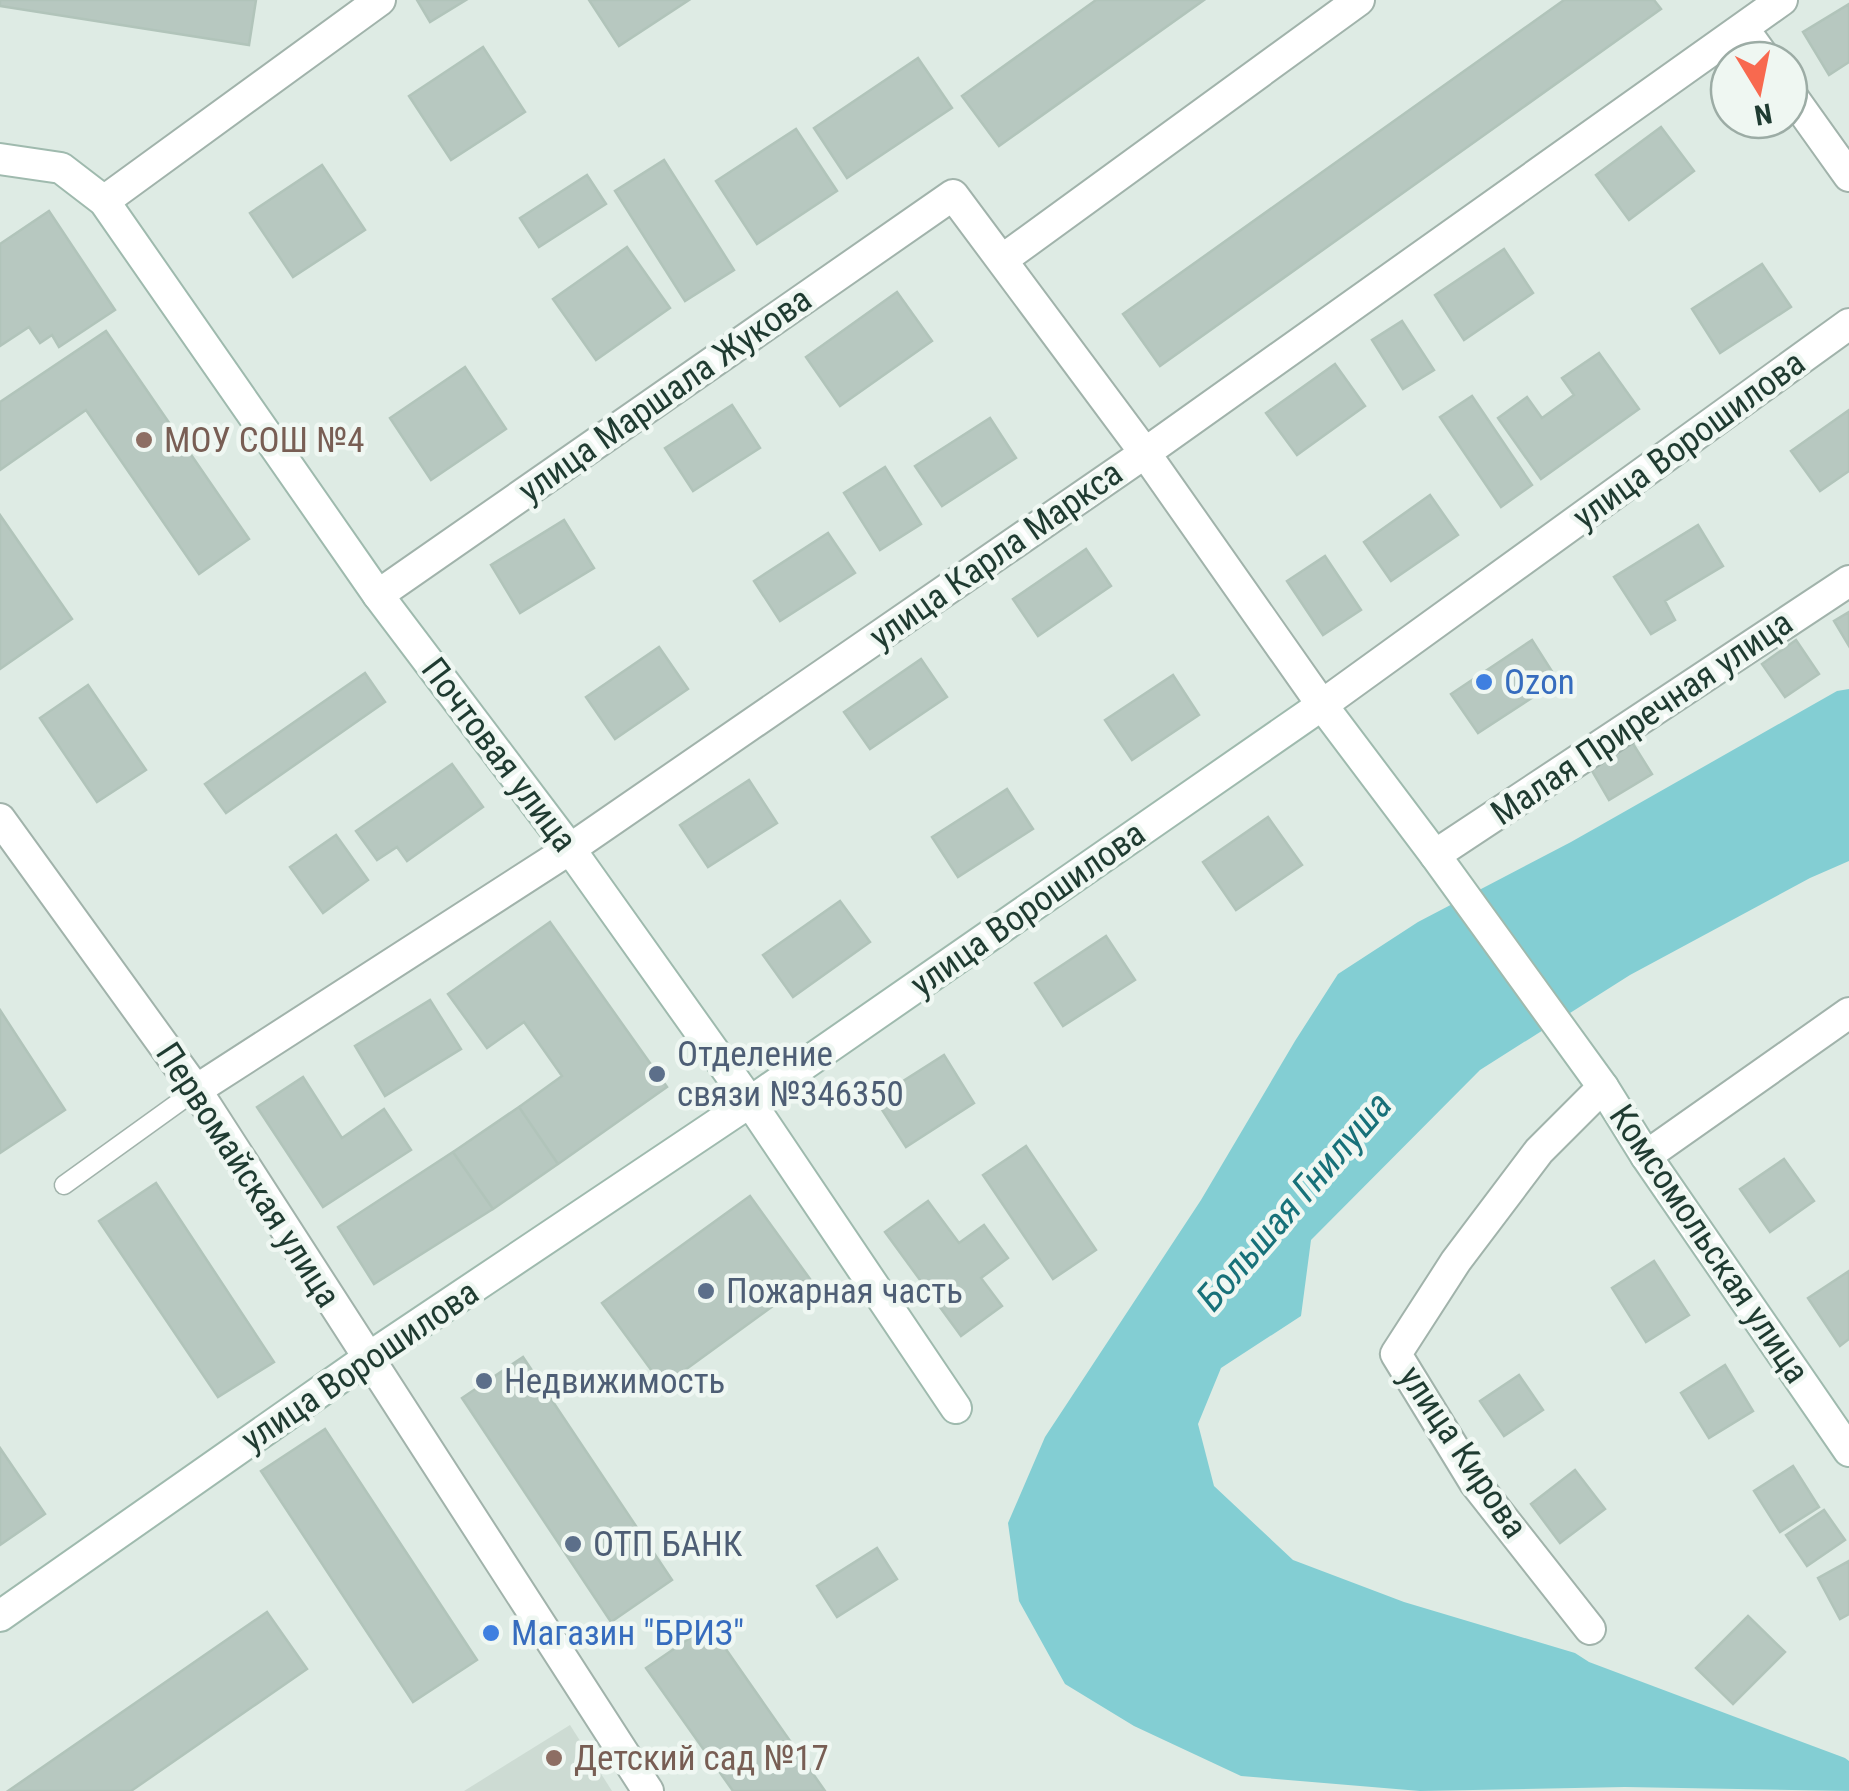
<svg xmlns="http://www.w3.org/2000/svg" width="1849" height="1791" viewBox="0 0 1849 1791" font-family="'Roboto Condensed',sans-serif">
  <rect width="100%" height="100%" fill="#deebe4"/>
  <path fill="#cddbd3" d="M 570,1725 L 612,1791 L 464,1791 Z"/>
  <path fill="#83ced3" d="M 1849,689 L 1849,861 L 1810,878 L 1630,975 L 1480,1070 L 1311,1240 L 1301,1316 L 1221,1368 L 1198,1424 L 1214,1486 L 1293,1560 L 1404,1602 L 1575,1653 L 1589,1662 L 1845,1758 L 1849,1761 L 1849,1791 L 1625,1787 L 1420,1791 L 1241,1776 L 1134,1726 L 1065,1684 L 1019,1601 L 1008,1523 L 1045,1437 L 1201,1200 L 1295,1041 L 1338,974 L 1418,922 L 1571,842 L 1837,691 Z"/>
  <path fill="#b7c8c0" stroke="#b1c4ba" stroke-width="2.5" d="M 0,0 L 256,0 L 249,45 L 0,6 Z
    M 417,0 L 466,0 L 430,22 Z
    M 589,0 L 689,0 L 619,46 Z
    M 1096,0 L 1204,0 L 999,146 L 962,96 Z
    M 1564,0 L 1654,0 L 1661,9 L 1160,366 L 1123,314 Z
    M 1849,4 L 1849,62 L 1829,75 L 1803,32 Z
    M 483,47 L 525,112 L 451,160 L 409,96 Z
    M 918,58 L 952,108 L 847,178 L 814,128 Z
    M 1661,127 L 1694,171 L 1629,220 L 1596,175 Z
    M 796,129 L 837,191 L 757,244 L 716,181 Z
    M 664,160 L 734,270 L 685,301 L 615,191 Z
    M 322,165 L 365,230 L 293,277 L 250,213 Z
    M 587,175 L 606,204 L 539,247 L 520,218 Z
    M 49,211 L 115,310 L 59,347 L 52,335 L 40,343 L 29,327 L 0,346 L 0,244 Z
    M 627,247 L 670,308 L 596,360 L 553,299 Z
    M 1504,249 L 1533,293 L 1464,340 L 1435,295 Z
    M 1762,264 L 1791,307 L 1720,353 L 1692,309 Z
    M 897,292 L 932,341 L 840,406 L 806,357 Z
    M 1402,321 L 1434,370 L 1403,389 L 1372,340 Z
    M 106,331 L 249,539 L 199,574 L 86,410 L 0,470 L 0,402 Z
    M 1599,353 L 1639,409 L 1541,479 L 1498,418 L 1527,397 L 1542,418 L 1574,395 L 1562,378 Z
    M 1335,364 L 1365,406 L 1297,455 L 1266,413 Z
    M 465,367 L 506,429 L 431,480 L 390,418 Z
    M 1472,396 L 1532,485 L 1501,507 L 1440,417 Z
    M 732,405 L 760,448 L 693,491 L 665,448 Z
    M 1849,410 L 1849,471 L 1820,491 L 1791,451 Z
    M 990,418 L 1016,458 L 942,506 L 915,466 Z
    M 885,467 L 921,524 L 880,550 L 844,493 Z
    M 1430,495 L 1458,535 L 1391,581 L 1364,542 Z
    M 0,515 L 72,619 L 0,669 Z
    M 564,520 L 594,568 L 520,613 L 491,565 Z
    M 1698,525 L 1723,566 L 1665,601 L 1675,620 L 1651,634 L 1614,577 Z
    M 828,533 L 855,573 L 780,621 L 754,581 Z
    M 1086,549 L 1111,586 L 1038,636 L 1013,599 Z
    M 1325,556 L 1361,610 L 1323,635 L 1287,581 Z
    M 1849,612 L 1849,646 L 1834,621 Z
    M 1532,640 L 1558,681 L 1478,733 L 1451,694 Z
    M 1796,640 L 1819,674 L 1785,697 L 1762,664 Z
    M 659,647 L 688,689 L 615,739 L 586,697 Z
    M 921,659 L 947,697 L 870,749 L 844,712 Z
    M 365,673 L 385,702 L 226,813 L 205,784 Z
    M 1173,675 L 1199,715 L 1132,760 L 1105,720 Z
    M 88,685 L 146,770 L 97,802 L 40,718 Z
    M 1630,739 L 1652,774 L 1609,800 L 1588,764 Z
    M 452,764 L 483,807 L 407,861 L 397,847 L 377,860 L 356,831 Z
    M 749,780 L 777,823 L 708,867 L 680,825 Z
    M 1007,789 L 1033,829 L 958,877 L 932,837 Z
    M 1268,817 L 1302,865 L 1236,910 L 1203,862 Z
    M 336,835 L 368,880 L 323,913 L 290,867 Z
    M 840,901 L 870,942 L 793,997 L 763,955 Z
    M 550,922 L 667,1087 L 558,1164 L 519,1107 L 562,1076 L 524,1022 L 487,1048 L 448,994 Z
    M 1106,936 L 1135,980 L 1063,1026 L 1035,983 Z
    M 430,1000 L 461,1049 L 385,1096 L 355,1046 Z
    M 0,1010 L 65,1110 L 0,1153 Z
    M 944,1055 L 974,1103 L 906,1147 L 875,1099 Z
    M 303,1077 L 342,1138 L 384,1109 L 411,1150 L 323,1207 L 257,1107 Z
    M 519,1107 L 558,1164 L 493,1209 L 453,1152 Z
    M 1026,1146 L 1096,1250 L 1053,1279 L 983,1175 Z
    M 453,1152 L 493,1209 L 374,1284 L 338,1227 Z
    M 1784,1159 L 1814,1201 L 1770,1232 L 1740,1189 Z
    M 156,1183 L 274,1362 L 218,1397 L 99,1221 Z
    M 750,1196 L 810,1279 L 663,1386 L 602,1303 Z
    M 928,1201 L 959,1243 L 984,1225 L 1008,1258 L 981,1278 L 1002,1306 L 961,1336 L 885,1232 Z
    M 1654,1261 L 1689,1315 L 1646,1342 L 1612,1288 Z
    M 1849,1271 L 1849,1339 L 1840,1346 L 1808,1298 Z
    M 523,1357 L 672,1580 L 611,1622 L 462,1398 Z
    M 1725,1365 L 1753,1411 L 1709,1438 L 1681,1393 Z
    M 1519,1375 L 1543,1410 L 1504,1436 L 1480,1401 Z
    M 325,1429 L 477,1660 L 413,1702 L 261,1471 Z
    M 0,1448 L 45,1514 L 0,1545 Z
    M 1793,1466 L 1819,1507 L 1780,1532 L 1754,1491 Z
    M 1575,1470 L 1605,1509 L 1560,1543 L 1531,1504 Z
    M 1824,1510 L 1845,1540 L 1807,1566 L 1786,1535 Z
    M 877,1548 L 897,1579 L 837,1617 L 817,1586 Z
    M 1849,1561 L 1849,1614 L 1840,1619 L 1818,1578 Z
    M 267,1612 L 307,1669 L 131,1791 L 8,1791 Z
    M 1748,1616 L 1785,1652 L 1733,1704 L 1696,1668 Z
    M 709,1625 L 825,1791 L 733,1791 L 646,1668 Z"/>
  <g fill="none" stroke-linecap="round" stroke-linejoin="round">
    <defs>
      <path id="lane" d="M 64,1185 L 196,1090"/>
      <path id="street" d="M 1743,28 L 1766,60
        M 1789,92 L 1849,176
        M 104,201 L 380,0
        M 1002,260 L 1359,0
        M 378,595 L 953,195 L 1145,453 L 1322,705 L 1849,324
        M 0,819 L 196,1090 L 648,1791
        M 1435,855 L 1849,581
        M 196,1090 L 570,849 L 1145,453 L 1782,0
        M 1646,1156 L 1849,1013
        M 1590,1629 L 1475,1483 L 1396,1354 L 1456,1261 L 1539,1151 L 1603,1087"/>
      <path id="secondary" d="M 0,159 L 61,168 L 104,201 L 378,595 L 570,849 L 750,1102 L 956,1408
        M 0,1616 L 368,1358 L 750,1102 L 1322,705 L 1435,855 L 1603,1087 L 1646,1156 L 1849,1451"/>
    </defs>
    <use href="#lane" stroke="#a1b3ab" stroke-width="21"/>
    <use href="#street" stroke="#a1b3ab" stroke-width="34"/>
    <use href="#secondary" stroke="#9fbaae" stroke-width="34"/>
    <use href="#lane" stroke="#fff" stroke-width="18"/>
    <use href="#street" stroke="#fff" stroke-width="30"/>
    <use href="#secondary" stroke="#fff" stroke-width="30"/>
  </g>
  <g fill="#8d6e63" stroke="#eff7f2" stroke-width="4">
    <circle cx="144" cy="440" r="10"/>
    <circle cx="554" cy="1758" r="10"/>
  </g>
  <g fill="#3f7fe0" stroke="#eff7f2" stroke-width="4">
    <circle cx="1484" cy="682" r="10"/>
    <circle cx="491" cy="1633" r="10"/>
  </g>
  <g fill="#5c6f8a" stroke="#eff7f2" stroke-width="4">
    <circle cx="657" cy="1074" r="10"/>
    <circle cx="706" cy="1291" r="10"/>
    <circle cx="484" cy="1381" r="10"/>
    <circle cx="573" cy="1544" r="10"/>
  </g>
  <g text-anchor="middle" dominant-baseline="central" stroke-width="9" stroke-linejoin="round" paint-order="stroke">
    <g font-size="35" fill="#1f3b31" stroke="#eff7f2">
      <text transform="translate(665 395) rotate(-35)">улица Маршала Жукова</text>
      <text transform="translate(1689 440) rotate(-36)">улица Ворошилова</text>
      <text transform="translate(996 555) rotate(-35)">улица Карла Маркса</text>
      <text transform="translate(1642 718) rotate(-34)">Малая Приречная улица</text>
      <text transform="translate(499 755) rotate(53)">Почтовая улица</text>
      <text transform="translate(1028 909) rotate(-35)">улица Ворошилова</text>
      <text transform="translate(248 1175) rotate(57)">Первомайская улица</text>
      <text transform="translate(1709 1244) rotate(56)">Комсомольская улица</text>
      <text transform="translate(360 1366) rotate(-34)">улица Ворошилова</text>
      <text transform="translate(1463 1452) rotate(56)">улица Кирова</text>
    </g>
    <g font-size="35" fill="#785e54" stroke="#eff7f2" text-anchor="start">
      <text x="164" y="440">МОУ СОШ №4</text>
      <text x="574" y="1758">Детский сад №17</text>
    </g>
    <g font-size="35" fill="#366cbe" stroke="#eff7f2" text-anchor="start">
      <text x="1504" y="682">Ozon</text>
      <text x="511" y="1633">Магазин "БРИЗ"</text>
    </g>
    <g font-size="35" fill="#4e5e75" stroke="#eff7f2" text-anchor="start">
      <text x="677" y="1054">Отделение<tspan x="677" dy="40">связи №346350</tspan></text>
      <text x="726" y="1291">Пожарная часть</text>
      <text x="504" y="1381">Недвижимость</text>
      <text x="593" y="1544">ОТП БАНК</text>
    </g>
    <g font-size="38" font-style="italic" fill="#177179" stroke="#eff7f2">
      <text transform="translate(1294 1201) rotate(-49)">Большая Гнилуша</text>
    </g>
  </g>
  <g transform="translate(1759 90) rotate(170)"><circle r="48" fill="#eff7f2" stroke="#9caca5" stroke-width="2.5"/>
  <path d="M0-8L18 38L0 25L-18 38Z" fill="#f8694f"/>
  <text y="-15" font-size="28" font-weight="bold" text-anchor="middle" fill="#1f3b31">N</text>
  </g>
</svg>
